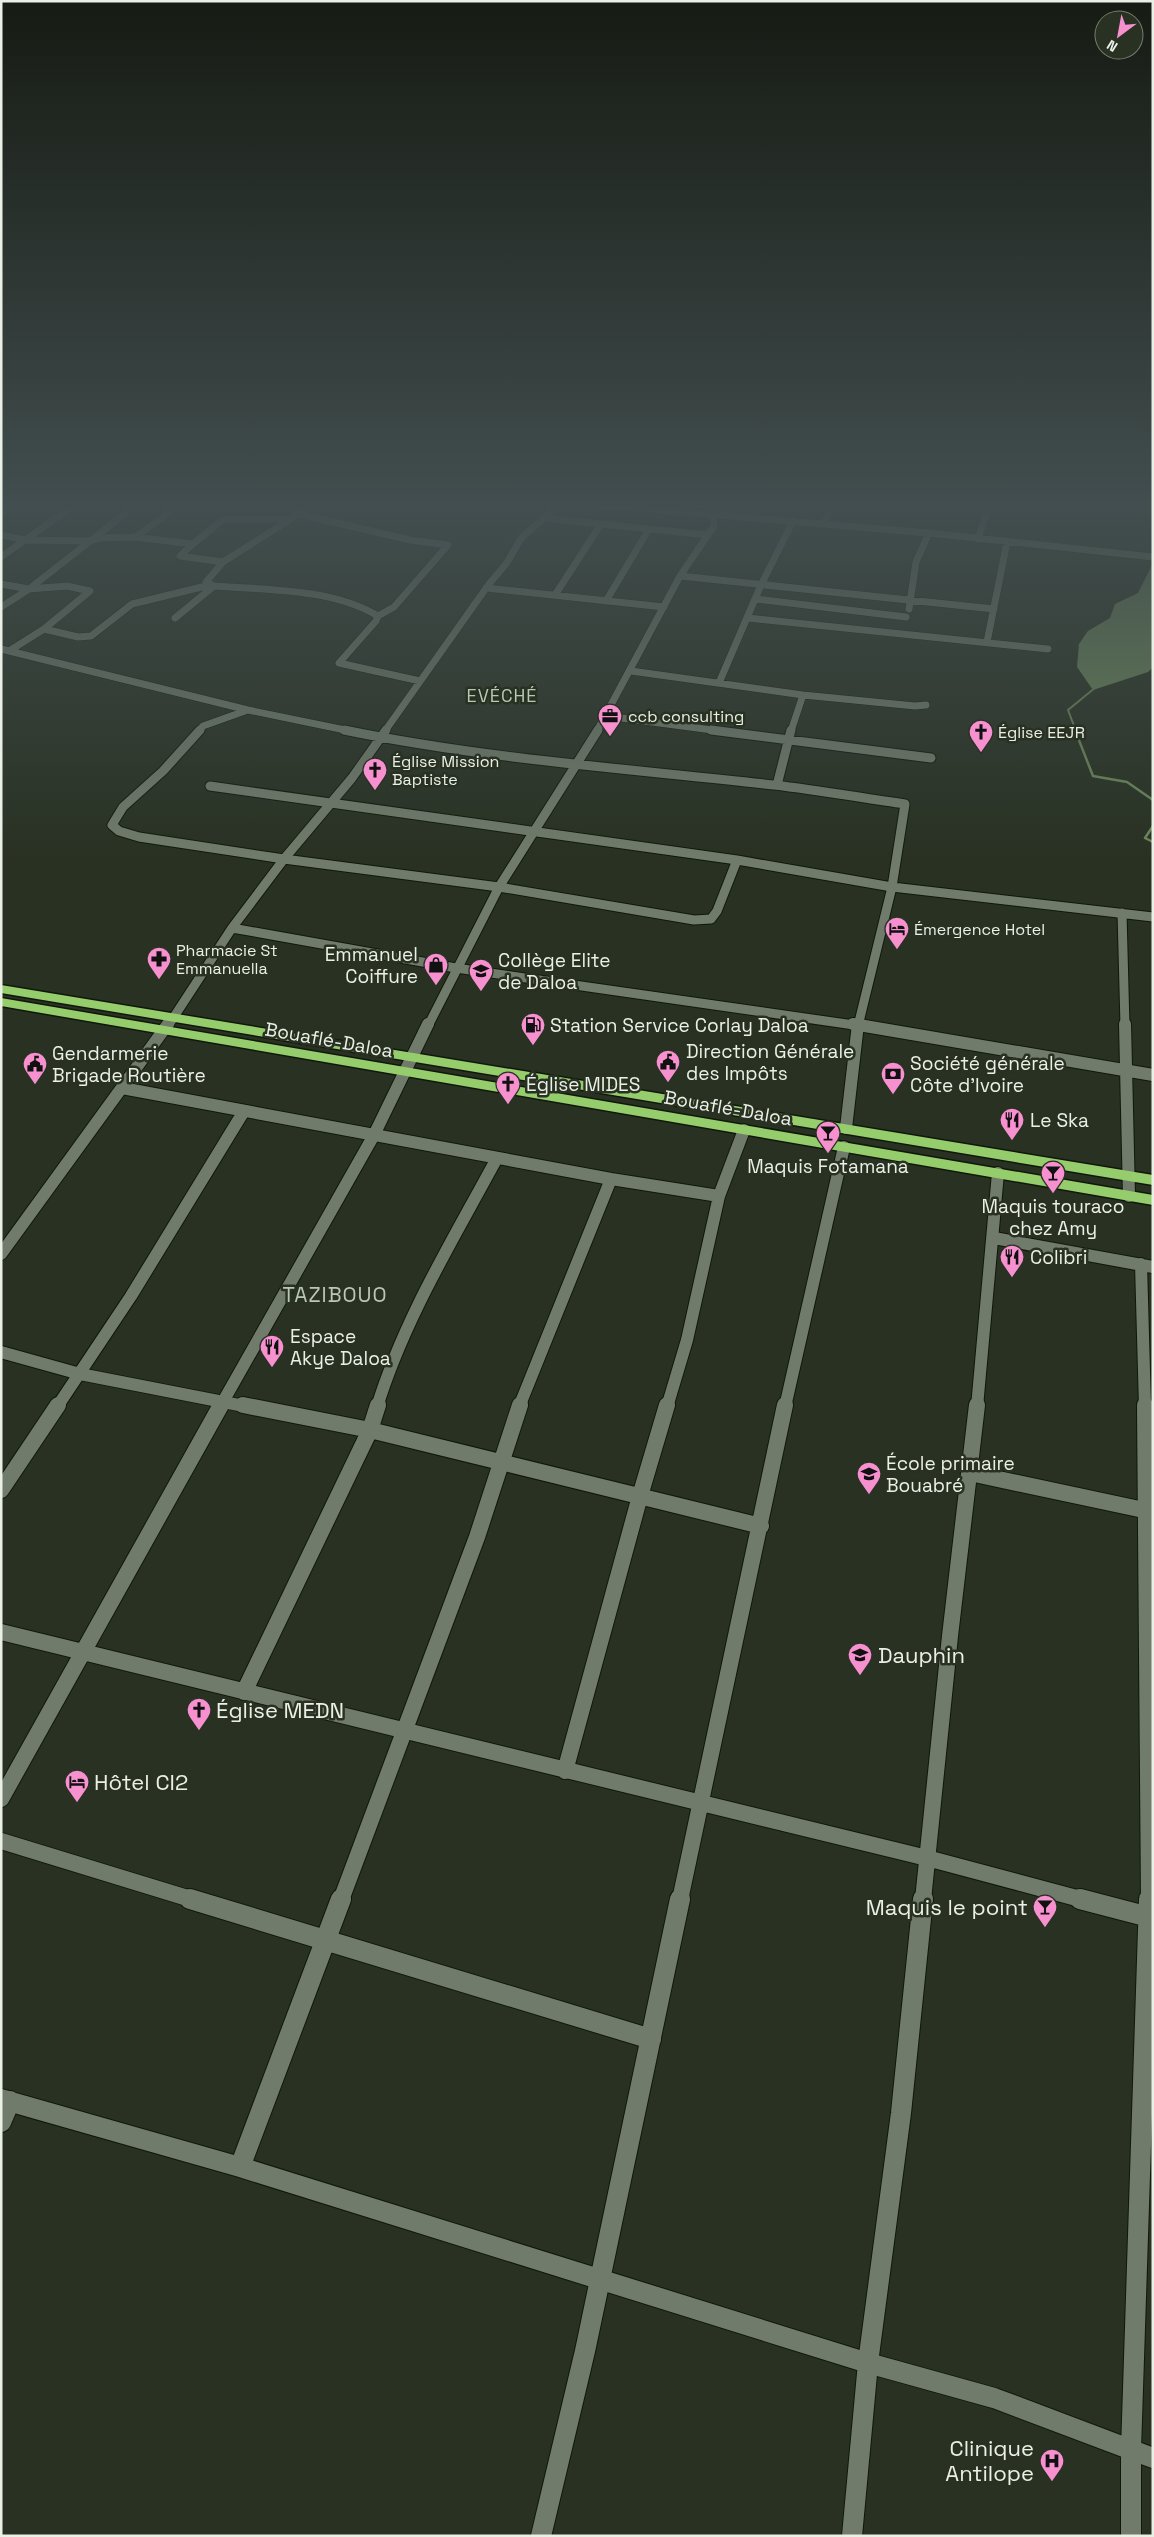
<svg xmlns="http://www.w3.org/2000/svg" width="1154" height="2537" viewBox="0 0 1154 2537" font-family="'Space Grotesk',sans-serif">
  <rect width="100%" height="100%" fill="#283122"/>
  <path fill="#6c875a" d="M 1153,563 L 1153,667 L 1148,672 L 1093,690 L 1077,667 L 1079,644 L 1088,631 L 1110,618 L 1115,604 L 1138,593 Z"/>
  <g fill="none" stroke-linecap="round" stroke-linejoin="round">
    <path stroke="#6c875a" stroke-width="2" d="M 1076,731 L 1068,710 L 1096,687"/>
    <path stroke="#6c875a" stroke-width="2.5" d="M 1075,730 L 1093,776 L 1127,782 L 1153,800
      M 1153,826 L 1145,838 L 1153,842"/>
    <defs>
      <path id="minor-far4" d="M 309,502 L 294,517 L 223,562 L 206,582 L 214,586 C 267,590 331,588 378,616 L 376,621 L 339,663 L 420,681
        M 566,502 L 929,533 L 1153,557
        M 1076,502 L 1107,505
        M 1,514 L 18,502
        M 299,514 L 410,540 L 448,545 L 394,607 L 378,616
        M 544,518 L 601,524 L 555,595
        M 753,518 L 761,502
        M 601,524 L 708,535
        M 824,524 L 834,502
        M 1,535 L 26,540 L 88,541 L 100,538 L 135,537 L 193,544 L 180,556 L 223,562
        M 135,537 L 162,518 L 177,502
        M 978,539 L 990,502
        M 193,544 L 221,521 L 228,519 L 290,519
        M 1,557 L 79,502
        M 680,576 L 994,609
        M 1,584 L 29,589 L 67,586 L 90,591 L 44,629 L 78,637 L 91,636 L 132,604 L 210,585
        M 486,588 L 664,607
        M 755,599 L 906,617
        M 606,601 L 649,529
        M 1,607 L 29,589 L 140,502
        M 909,609 L 916,562 L 929,533
        M 175,618 L 214,586
        M 748,618 L 1048,649
        M 987,642 L 1007,542
        M 1,649 L 248,710 L 350,731
        M 9,651 L 44,629
        M 631,671 L 803,695 L 915,706 L 926,705
        M 719,683 L 761,585 L 793,521
        M 606,716 L 720,731
        M 199,731 L 203,726 L 245,711
        M 385,731 L 489,584 L 506,564 L 522,537 L 563,502
        M 597,731 L 680,576 L 714,526 L 713,514 L 720,502
        M 791,731 L 803,695"/>
      <path id="minor-far3" d="M 200,730 L 163,771 L 123,807 L 112,825 L 119,831 L 139,837 L 284,859 L 499,887 L 694,920 L 711,919 L 717,911 L 737,860
        M 344,730 C 485,759 631,769 774,785 C 818,790 862,798 905,804 L 892,887 L 858,1026
        M 711,730 L 931,758
        M 777,785 L 791,730
        M 210,786 L 737,860 L 892,887 L 1153,917
        M 1122,913 L 1125,1026
        M 232,928 L 456,968 L 861,1026
        M 168,1026 L 232,928 L 284,859 L 352,778 L 386,730
        M 428,1026 L 499,887 L 598,730"/>
      <path id="minor-far2" d="M 853,1024 L 1153,1075
        M 1125,1024 L 1129,1196
        M 122,1088 L 611,1179 L 719,1196
        M 846,1128 L 858,1024
        M 994,1238 L 1153,1267
        M 1,1254 L 168,1024
        M 1141,1264 L 1145,1407
        M 1,1352 L 80,1374 L 249,1407
        M 57,1407 L 131,1296 L 244,1111
        M 220,1407 L 374,1135 L 428,1024
        M 377,1407 C 404,1319 454,1238 497,1158
        M 519,1407 L 611,1179
        M 667,1407 L 687,1340 L 719,1196 L 744,1130
        M 785,1407 L 844,1147
        M 977,1407 L 998,1173"/>
      <path id="minor-far1" d="M 243,1405 L 370,1430 L 761,1526
        M 1145,1405 L 1149,1900
        M 970,1473 L 1153,1512
        M 1,1490 L 58,1405
        M 1,1632 L 927,1858 L 1084,1900
        M 244,1692 L 370,1430 L 378,1405
        M 565,1771 L 640,1496 L 667,1405
        M 1,1799 L 221,1405
        M 1,1841 L 194,1900
        M 341,1900 L 477,1537 L 520,1405
        M 680,1900 L 785,1405
        M 923,1900 L 950,1636 L 977,1405"/>
      <path id="minor" d="M 190,1899 L 651,2039
        M 1080,1899 L 1153,1918
        M 1,2099 L 240,2167 L 868,2363 L 994,2398 L 1153,2458
        M 1,2122 L 10,2101
        M 240,2167 L 341,1899
        M 541,2536 L 585,2351 L 680,1899
        M 852,2536 L 868,2363 L 901,2113 L 923,1899
        M 1131,2536 L 1131,2450 L 1149,1899"/>
      <path id="highway" d="M 1,985 L 1153,1175 L 1153,1185 L 1,993 Z
        M 1,998 L 1153,1195 L 1153,1205 L 1,1006 Z"/>
    </defs>
    <use href="#minor-far4" stroke="#11180b" stroke-width="8"/>
    <use href="#minor-far3" stroke="#11180b" stroke-width="11"/>
    <use href="#minor-far2" stroke="#11180b" stroke-width="14"/>
    <use href="#minor-far1" stroke="#11180b" stroke-width="18"/>
    <use href="#minor" stroke="#11180b" stroke-width="22"/>
    <use href="#highway" stroke="#11180b" stroke-width="3"/>
    <use href="#minor-far4" stroke="#717b6b" stroke-width="7"/>
    <use href="#minor-far3" stroke="#717b6b" stroke-width="9"/>
    <use href="#minor-far2" stroke="#717b6b" stroke-width="12"/>
    <use href="#minor-far1" stroke="#717b6b" stroke-width="16"/>
    <use href="#minor" stroke="#717b6b" stroke-width="20"/>
    <use href="#highway" fill="#95cd6c" fill-rule="evenodd"/>
  </g>
  <linearGradient id="sky" x2="0" y2="1"><stop stop-color="#161b13"/><stop offset="0.59" stop-color="#424e4f"/><stop offset="1" stop-color="#424e4f" stop-opacity="0"/></linearGradient>
  <rect width="1154" height="858" fill="url(#sky)"/>
  <defs>
    <symbol id="office-pin" viewBox="-11 -11 22 30"><path d="M0 17L-7.5 6A9.5 9.5 0 1 1 7.5 6Z" fill="#f690cf" stroke="#283122"/><path d="M-6-3h4V-5.5h4V-3h4V5H-6ZM-1-4.5V-3h2v-1.5ZM-6 0V1H6V0Z" fill="#111"/></symbol>
    <symbol id="church-pin" viewBox="-11 -11 22 30"><path d="M0 17L-7.5 6A9.5 9.5 0 1 1 7.5 6Z" fill="#f690cf" stroke="#283122"/><path d="M-1.2-6h2.4v3.5h3.3v2.4h-3.3V6h-2.4V-.1h-3.3v-2.4h3.3Z" fill="#111"/></symbol>
    <symbol id="hotel-pin" viewBox="-11 -11 22 30"><path d="M0 17L-7.5 6A9.5 9.5 0 1 1 7.5 6Z" fill="#f690cf" stroke="#283122"/><path d="M-6-4.5h1.5V1H6V5H4.5V3h-9V5H-6ZM-4 0a1.8 1.8 0 1 1 3.6 0ZM.5 0V-2.5h3Q6-2.5 6 0Z" fill="#111"/></symbol>
    <symbol id="pharmacy-pin" viewBox="-11 -11 22 30"><path d="M0 17L-7.5 6A9.5 9.5 0 1 1 7.5 6Z" fill="#f690cf" stroke="#283122"/><path d="M-2-6h4v4h4v4h-4v4h-4v-4h-4v-4h4Z" fill="#111"/></symbol>
    <symbol id="shop-pin" viewBox="-11 -11 22 30"><path d="M0 17L-7.5 6A9.5 9.5 0 1 1 7.5 6Z" fill="#f690cf" stroke="#283122"/><path d="M-5-2.5h2.3a2.7 3.5 0 0 1 5.4 0H5L5.5 6h-11ZM-1.5-2.5h3a1.5 2.3 0 0 0-3 0Z" fill="#111"/></symbol>
    <symbol id="school-pin" viewBox="-11 -11 22 30"><path d="M0 17L-7.5 6A9.5 9.5 0 1 1 7.5 6Z" fill="#f690cf" stroke="#283122"/><path d="M0-5L7-2L0 1L-7-2ZM-4 1L0 2.5L4 1V4Q0 6-4 4Z" fill="#111"/></symbol>
    <symbol id="fuel-pin" viewBox="-11 -11 22 30"><path d="M0 17L-7.5 6A9.5 9.5 0 1 1 7.5 6Z" fill="#f690cf" stroke="#283122"/><path d="M-5.5-6h7V0h2V4h1.3V-2.5L3-4.5l.8-.8L6-3V5H2.5V1h-1V6h-7ZM-4.2-4.7v3.2H.2V-4.7Z" fill="#111"/></symbol>
    <symbol id="civic-pin" viewBox="-11 -11 22 30"><path d="M0 17L-7.5 6A9.5 9.5 0 1 1 7.5 6Z" fill="#f690cf" stroke="#283122"/><path d="M-.6-6.5H3V-4.5H.6V-3L4-1V1h2V6H-6V1h2V-1L-.6-3ZM-1.2 2.5V6h2.4V2.5Z" fill="#111"/></symbol>
    <symbol id="bank-pin" viewBox="-11 -11 22 30"><path d="M0 17L-7.5 6A9.5 9.5 0 1 1 7.5 6Z" fill="#f690cf" stroke="#283122"/><path d="M-6-4H6V4H-6ZM0-2.3a2.3 2.3 0 1 0 0 4.6a2.3 2.3 0 1 0 0-4.6Z" fill="#111"/></symbol>
    <symbol id="restaurant-pin" viewBox="-11 -11 22 30"><path d="M0 17L-7.5 6A9.5 9.5 0 1 1 7.5 6Z" fill="#f690cf" stroke="#283122"/><path d="M-5-6h1v4h1v-4h1v4h1v-4h1v5L-1.5 .5V6h-2V.5L-5-1ZM5-6V6H3V1.5H1.5Q1.5-4 5-6Z" fill="#111"/></symbol>
    <symbol id="bar-pin" viewBox="-11 -11 22 30"><path d="M0 17L-7.5 6A9.5 9.5 0 1 1 7.5 6Z" fill="#f690cf" stroke="#283122"/><path d="M-6-5H6L.8 .8V4.5H3.5V6h-7V4.5H-.8V.8Z" fill="#111"/></symbol>
    <symbol id="hospital-pin" viewBox="-11 -11 22 30"><path d="M0 17L-7.5 6A9.5 9.5 0 1 1 7.5 6Z" fill="#f690cf" stroke="#283122"/><path d="M-5-5h3v3.5h4V-5h3V5h-3V1.5h-4V5h-3Z" fill="#111"/></symbol>
  </defs>
  <g fill-rule="evenodd">
    <use href="#office-pin" x="596" y="702" width="28" height="38"/>
    <use href="#church-pin" x="967" y="718" width="28" height="38"/>
    <use href="#church-pin" x="361" y="756" width="28" height="38"/>
    <use href="#hotel-pin" x="883" y="915" width="28" height="38"/>
    <use href="#pharmacy-pin" x="145" y="945" width="28" height="38"/>
    <use href="#shop-pin" x="422" y="951" width="28" height="38"/>
    <use href="#school-pin" x="467" y="957" width="28" height="38"/>
    <use href="#fuel-pin" x="519" y="1011" width="28" height="38"/>
    <use href="#civic-pin" x="654" y="1048" width="28" height="38"/>
    <use href="#civic-pin" x="21" y="1050" width="28" height="38"/>
    <use href="#bank-pin" x="879" y="1060" width="28" height="38"/>
    <use href="#church-pin" x="494" y="1070" width="28" height="38"/>
    <use href="#restaurant-pin" x="998" y="1106" width="28" height="38"/>
    <use href="#bar-pin" x="814" y="1119" width="28" height="38"/>
    <use href="#bar-pin" x="1039" y="1159" width="28" height="38"/>
    <use href="#restaurant-pin" x="998" y="1243" width="28" height="38"/>
    <use href="#restaurant-pin" x="258" y="1333" width="28" height="38"/>
    <use href="#school-pin" x="855" y="1460" width="28" height="38"/>
    <use href="#school-pin" x="846" y="1641" width="28" height="38"/>
    <use href="#church-pin" x="185" y="1696" width="28" height="38"/>
    <use href="#hotel-pin" x="63" y="1768" width="28" height="38"/>
    <use href="#bar-pin" x="1031" y="1893" width="28" height="38"/>
    <use href="#hospital-pin" x="1038" y="2447" width="28" height="38"/>
  </g>
  <g text-anchor="middle" dominant-baseline="central" stroke-width="5" stroke-linejoin="round" paint-order="stroke">
    <g font-size="16" fill="#ebf0e7" stroke="#283122" text-anchor="start">
      <text x="628" y="716">ccb consulting</text>
      <text x="998" y="732">Église EEJR</text>
      <text x="392" y="761">Église Mission<tspan x="392" dy="18">Baptiste</tspan></text>
      <text x="914" y="929">Émergence Hotel</text>
      <text x="176" y="950">Pharmacie St<tspan x="176" dy="18">Emmanuella</tspan></text>
    </g>
    <g font-size="18" letter-spacing="1" fill="#bbc7b5" stroke="#283122">
      <text x="502" y="695">EVÉCHÉ</text>
    </g>
    <g font-size="19" fill="#ebf0e7" stroke="#283122" text-anchor="start">
      <text x="418" y="954" text-anchor="end">Emmanuel<tspan x="418" dy="22">Coiffure</tspan></text>
      <text x="498" y="960">Collège Elite<tspan x="498" dy="22">de Daloa</tspan></text>
      <text x="550" y="1025">Station Service Corlay Daloa</text>
      <text x="686" y="1051">Direction Générale<tspan x="686" dy="22">des Impôts</tspan></text>
      <text x="52" y="1053">Gendarmerie<tspan x="52" dy="22">Brigade Routière</tspan></text>
      <text x="910" y="1063">Société générale<tspan x="910" dy="22">Côte d’Ivoire</tspan></text>
      <text x="526" y="1084">Église MIDES</text>
      <text x="1030" y="1120">Le Ska</text>
      <text x="828" y="1166" text-anchor="middle">Maquis Fotamana</text>
      <text x="1053" y="1206" text-anchor="middle">Maquis touraco<tspan x="1053" dy="22">chez Amy</tspan></text>
      <text x="1030" y="1257">Colibri</text>
      <text x="290" y="1336">Espace<tspan x="290" dy="22">Akye Daloa</tspan></text>
      <text x="886" y="1463">École primaire<tspan x="886" dy="22">Bouabré</tspan></text>
    </g>
    <g font-size="19" fill="#ebf0e7" stroke="#283122">
      <text transform="translate(329 1040) rotate(10)">Bouaflé-Daloa</text>
      <text transform="translate(728 1108) rotate(10)">Bouaflé-Daloa</text>
    </g>
    <g font-size="21" letter-spacing="1" fill="#bbc7b5" stroke="#283122">
      <text x="335" y="1294">TAZIBOUO</text>
    </g>
    <g font-size="22" fill="#ebf0e7" stroke="#283122" text-anchor="start">
      <text x="878" y="1655">Dauphin</text>
      <text x="216" y="1710">Église MEDN</text>
      <text x="94" y="1782">Hôtel CI2</text>
      <text x="1028" y="1907" text-anchor="end">Maquis le point</text>
      <text x="1034" y="2448" text-anchor="end">Clinique<tspan x="1034" dy="25">Antilope</tspan></text>
    </g>
  </g>
  <rect width="1154" height="2537" fill="none" stroke="#ebf0e7" stroke-width="5"/>
  <g transform="translate(1119 35) rotate(212)"><circle r="24" fill="#283122" stroke="#767d71"/>
  <path d="M0-4L9 19L0 12L-9 19Z" fill="#f690cf"/>
  <text y="-8" font-size="14" font-weight="bold" text-anchor="middle" fill="#ebf0e7">N</text>
  </g>
</svg>
